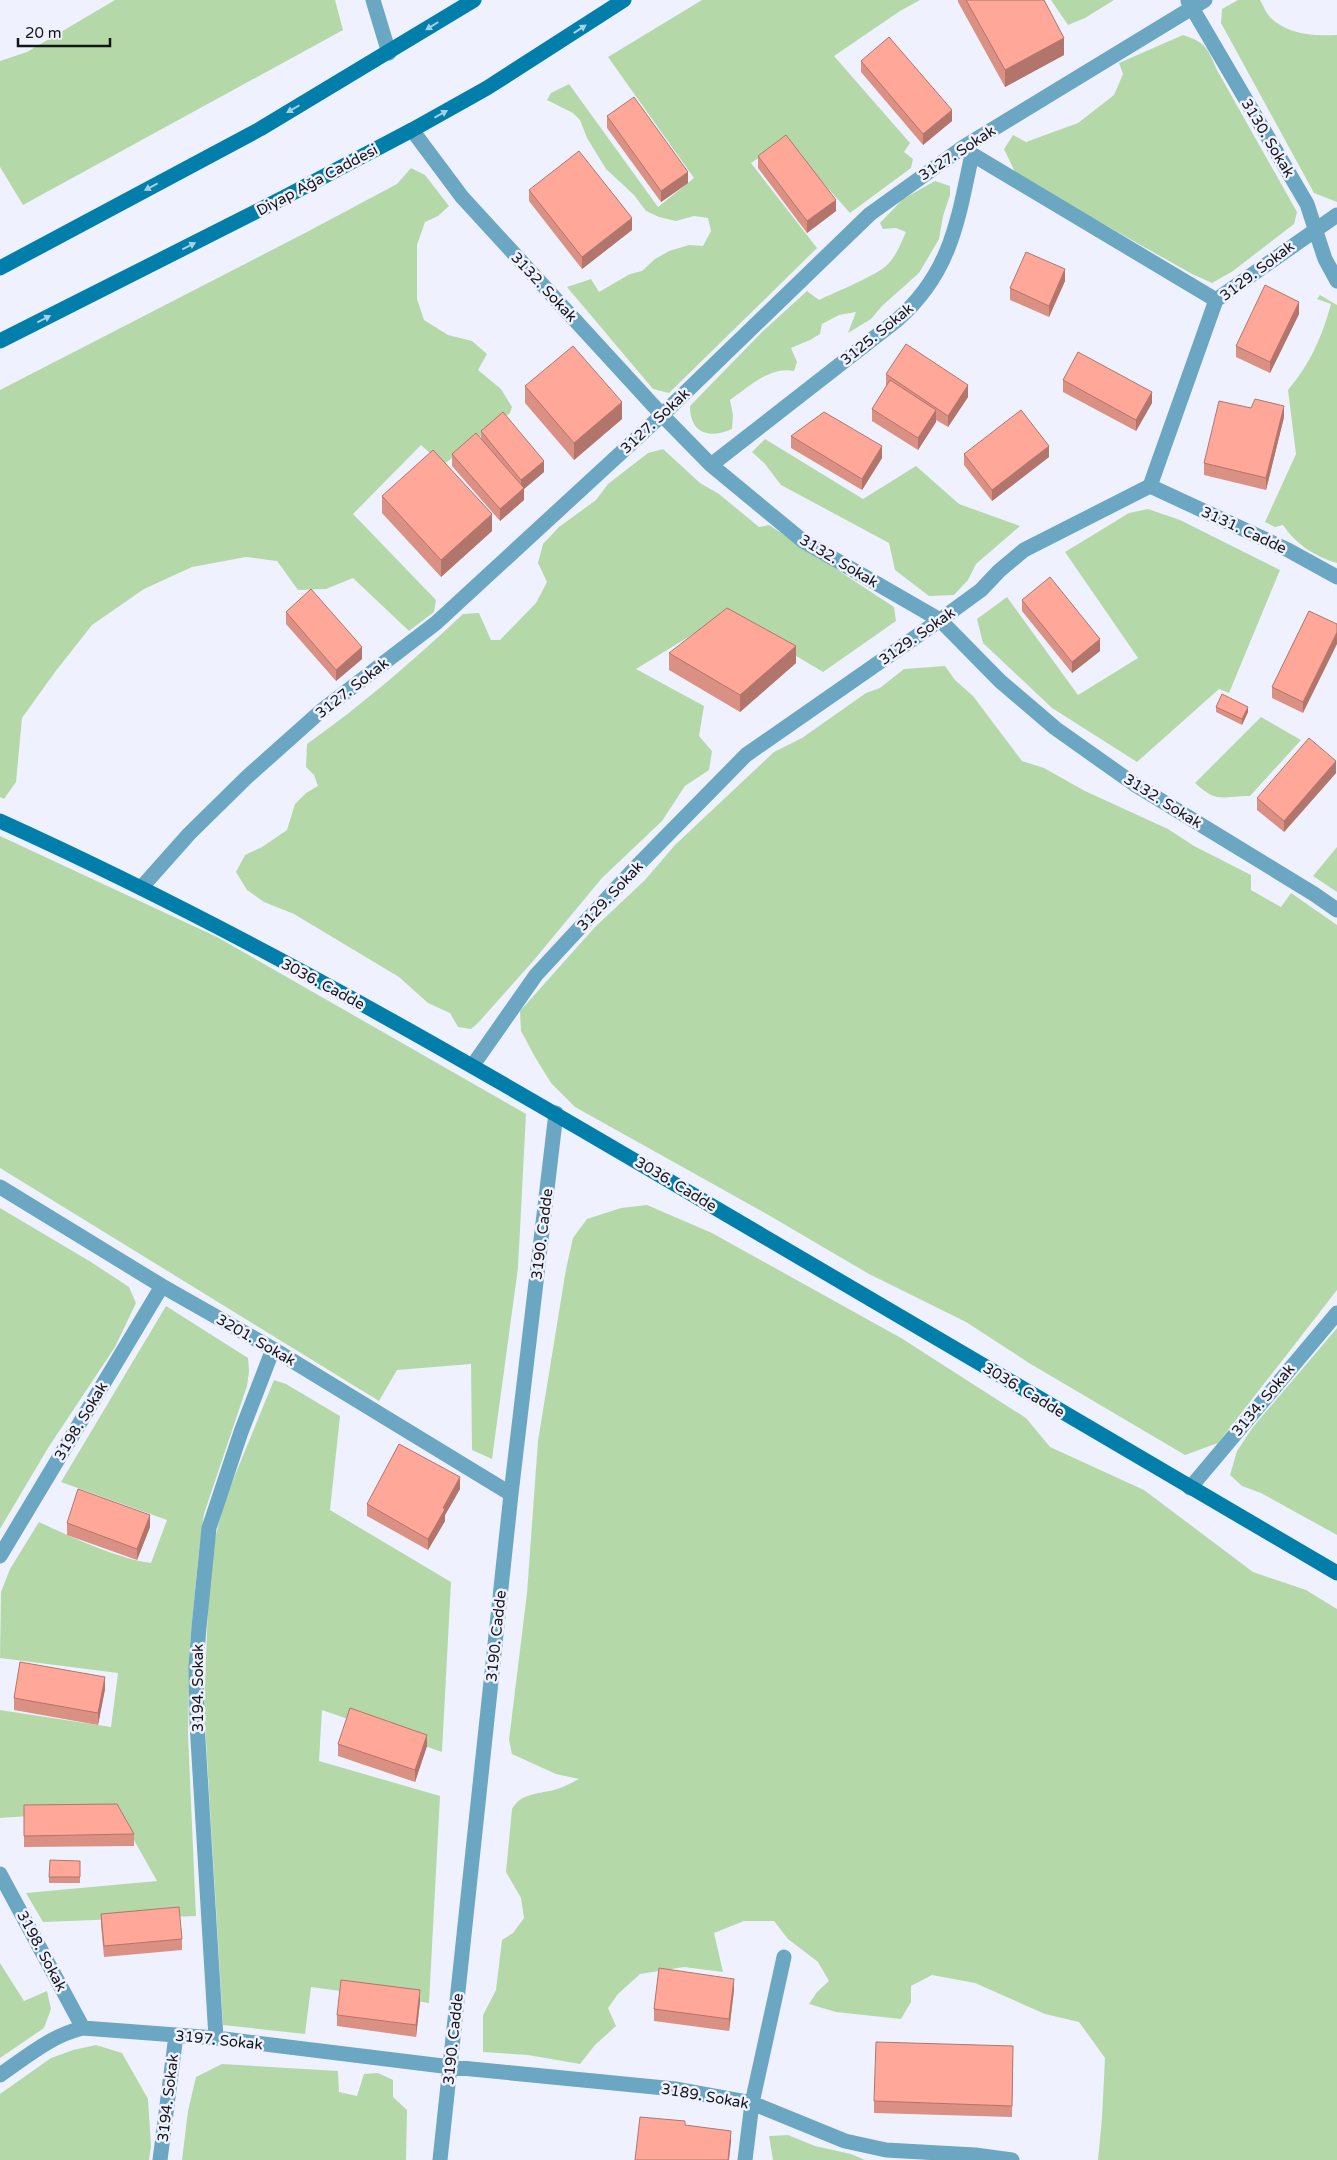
<svg xmlns="http://www.w3.org/2000/svg" width="1337" height="2160" viewBox="0 0 1337 2160" font-family="'Varela Round',sans-serif">
  <rect width="100%" height="100%" fill="#eff2fe"/>
  <path fill="#b5d8a9" d="M 115,0 L 335,0 L 343,30 L 23,205 L 0,167 L 0,61 L 27,52 Z
    M 702,0 L 920,0 L 900,11 L 834,56 L 910,143 L 904,152 L 913,159 L 911,168 L 850,213 L 785,140 L 751,163 L 817,248 L 669,393 L 653,389 L 567,287 L 591,279 L 599,292 L 630,274 L 642,271 L 655,259 L 669,251 L 689,245 L 703,246 L 711,231 L 708,218 L 694,216 L 676,221 L 659,217 L 646,211 L 634,195 L 606,169 L 587,138 L 580,120 L 573,113 L 547,100 L 551,93 L 569,84 L 658,207 L 694,178 L 608,57 Z
    M 1051,0 L 1114,0 L 1085,18 L 1068,25 Z
    M 1238,0 L 1260,0 C 1263,5 1266,13 1270,17 C 1288,35 1314,36 1337,35 L 1337,202 L 1314,193 L 1221,23 L 1222,9 Z
    M 1183,35 C 1206,42 1208,49 1217,70 L 1297,212 L 1294,224 L 1233,271 L 1212,283 L 1192,274 L 1036,186 L 1015,172 L 1004,149 L 1013,135 L 1026,142 L 1078,123 L 1114,95 L 1123,74 L 1119,63 Z
    M 411,168 L 425,175 L 449,206 L 438,216 L 425,222 L 417,245 L 417,299 L 424,320 L 448,335 L 472,341 L 487,354 L 478,370 L 501,389 L 512,407 L 510,413 L 443,465 L 421,445 L 353,514 L 436,600 L 434,612 L 409,631 L 353,578 L 326,589 L 298,590 L 277,561 L 246,557 L 192,567 L 144,589 L 92,625 L 55,672 L 22,718 L 16,782 L 4,799 L 0,797 L 0,390 L 305,233 L 397,184 Z
    M 935,181 L 950,186 L 950,195 L 943,216 L 939,239 L 919,273 L 882,306 L 871,319 L 848,333 L 856,312 L 839,315 L 822,324 L 820,334 L 810,340 L 791,348 L 797,362 L 794,371 C 770,366 749,387 730,400 L 733,415 L 732,429 C 710,439 690,434 690,406 L 762,332 L 807,291 L 819,300 C 835,292 879,275 889,263 C 897,254 901,243 906,232 L 896,228 L 883,229 L 880,223 L 903,199 Z
    M 1320,295 L 1337,305 L 1337,563 C 1316,557 1295,544 1283,525 L 1275,527 L 1265,522 L 1296,454 L 1288,390 C 1310,364 1322,337 1331,304 L 1317,299 Z
    M 765,439 L 863,499 L 916,466 L 959,504 L 1020,526 L 976,564 L 968,580 L 954,595 L 929,596 L 895,570 L 889,543 L 781,485 L 765,464 L 752,452 Z
    M 663,449 L 700,483 L 719,494 L 759,527 L 769,525 L 894,607 L 896,621 L 823,672 L 726,614 L 636,669 L 704,706 L 699,736 L 712,751 L 709,770 L 685,786 L 662,821 L 602,878 L 534,960 L 478,1023 L 471,1029 L 458,1027 L 450,1013 L 428,1003 L 399,977 L 294,914 L 264,902 L 247,890 L 236,872 L 245,855 L 262,847 L 287,830 L 295,804 L 306,793 L 318,786 L 314,775 L 306,767 L 307,744 C 362,705 414,660 463,614 L 479,613 L 491,640 L 500,640 L 536,603 L 547,582 L 538,563 L 543,544 L 559,527 L 596,500 L 608,484 L 648,453 Z
    M 1148,509 L 1180,520 L 1280,570 L 1229,693 L 1219,689 L 1137,762 L 1052,708 L 983,643 L 977,619 L 1007,597 L 1078,695 L 1138,658 L 1065,552 L 1129,513 Z
    M 945,666 L 955,680 L 973,696 L 1022,761 L 1044,768 L 1085,791 L 1168,829 L 1194,846 L 1251,875 L 1251,890 L 1281,907 L 1291,893 L 1337,925 L 1337,1290 L 1218,1443 L 1185,1455 L 1029,1363 L 966,1322 L 869,1274 L 765,1213 L 575,1107 L 551,1083 L 535,1057 L 521,1031 L 520,1011 L 595,927 L 645,880 L 675,845 L 774,752 L 802,738 L 866,693 L 880,688 L 904,669 Z
    M 1261,717 L 1301,740 L 1250,796 C 1223,796 1217,804 1195,783 Z
    M 0,836 L 217,937 L 526,1114 L 518,1268 L 492,1459 L 472,1450 L 471,1364 L 397,1370 L 379,1401 L 0,1168 Z
    M 1337,847 L 1337,892 L 1313,876 Z
    M 647,1205 L 712,1233 L 901,1338 L 1026,1418 L 1050,1447 L 1144,1490 L 1253,1572 L 1306,1590 L 1337,1609 L 1337,2160 L 1098,2160 L 1102,2118 L 1105,2058 L 1079,2022 L 1045,2014 L 975,1983 L 932,1975 L 911,1986 L 911,2002 L 901,2019 L 836,2012 L 809,2004 L 817,1992 L 829,1981 L 818,1962 L 788,1939 L 774,1921 L 744,1921 L 714,1933 L 723,1972 L 684,1967 L 640,1974 L 618,1994 L 608,2008 L 616,2026 L 595,2045 L 580,2064 L 528,2055 L 483,2052 L 483,2015 L 496,1990 L 502,1940 L 513,1933 L 524,1918 L 521,1898 L 506,1872 L 512,1809 C 521,1793 538,1794 554,1790 C 562,1788 571,1783 579,1779 L 556,1774 L 512,1754 L 509,1740 L 527,1593 L 538,1441 L 566,1269 L 573,1238 L 587,1219 L 621,1208 Z
    M 0,1208 L 91,1262 L 129,1287 L 136,1303 L 115,1347 L 48,1448 L 0,1529 Z
    M 166,1306 L 248,1358 L 249,1371 L 247,1386 L 204,1514 L 199,1552 L 190,1643 L 188,1734 L 196,1916 L 43,1922 L 26,1893 L 157,1881 L 117,1810 L 0,1818 L 0,1710 L 111,1727 L 118,1673 L 0,1658 L 1,1592 L 10,1569 L 39,1522 C 69,1536 118,1559 151,1563 L 167,1520 L 61,1482 Z
    M 1337,1328 L 1337,1535 L 1261,1493 L 1242,1486 L 1230,1475 L 1237,1451 L 1253,1427 Z
    M 274,1380 L 286,1384 L 340,1416 L 330,1510 L 451,1582 L 442,1752 L 322,1710 L 319,1761 L 440,1796 L 429,2003 L 311,1987 L 305,2034 L 223,2025 L 204,1707 L 208,1605 L 214,1543 L 224,1502 Z
    M 0,1963 L 24,2001 L 47,1991 L 51,2009 L 44,2028 L 0,2058 Z
    M 96,2045 L 122,2053 L 148,2099 L 151,2146 L 149,2160 L 0,2160 L 0,2094 L 51,2058 L 73,2050 Z
    M 222,2064 L 338,2071 L 339,2092 L 357,2096 L 364,2074 L 378,2073 L 393,2080 L 393,2097 L 407,2110 L 406,2160 L 182,2160 L 188,2111 L 196,2077 Z
    M 788,2135 L 815,2146 L 851,2154 L 865,2160 L 773,2160 L 769,2136 Z"/>
  <g fill="none" stroke-linecap="round" stroke-linejoin="round">
    <path stroke="#6ba6c3" stroke-width="15" d="M 373,0 L 389,53
      M 1188,1 L 1307,204 L 1325,259 L 1337,281
      M 412,130 L 462,197 L 662,415 L 711,465 L 803,541 L 940,620 L 1000,681 L 1055,728 L 1134,784 L 1314,894 L 1337,910
      M 965,150 L 1216,300
      M 711,465 L 897,320 C 951,273 958,220 972,154
      M 1150,486 L 1288,550 L 1337,577
      M 141,888 L 189,834 L 247,777 L 321,711 L 436,623 L 662,415 L 870,214 L 962,148 L 1205,0
      M 473,1065 L 536,975 L 635,868 L 746,755 L 940,620 L 981,590 L 999,571 L 1024,550 L 1150,486 L 1216,300 L 1337,215
      M 0,1187 L 162,1286 L 273,1349 L 511,1494
      M 1190,1488 L 1337,1313
      M 0,1556 L 162,1286
      M 0,1874 L 83,2028
      M 216,2038 L 197,1723 L 196,1667 L 199,1627 L 209,1528 L 241,1432 L 273,1349
      M 0,2075 C 26,2057 52,2035 83,2028 L 216,2038 L 451,2067 L 675,2089 L 752,2103 L 845,2141 L 886,2150 L 975,2155 L 1012,2160
      M 160,2160 L 176,2035
      M 440,2160 L 511,1494 L 556,1113
      M 745,2160 L 752,2103 L 784,1957"/>
    <path stroke="#017faa" stroke-width="15" d="M 0,268 L 260,129 L 474,0
      M 0,341 L 283,198 L 412,130 L 487,88 L 624,0
      M 0,821 C 246,932 480,1069 712,1206 C 920,1329 1128,1452 1337,1573"/>
  </g>
  <path fill="#db9084" d="M 958,0 L 1044,0 L 1064,55 L 1005,87 L 958,2 Z
    M 861,61 L 952,121 L 923,145 L 861,72 Z
    M 607,116 L 688,183 L 661,202 L 607,128 Z
    M 758,156 L 836,211 L 807,233 L 758,168 Z
    M 529,190 L 632,230 L 582,269 L 529,201 Z
    M 1065,281 L 1049,317 L 1010,300 L 1010,288 Z
    M 1299,314 L 1270,373 L 1236,357 L 1236,346 Z
    M 886,374 L 968,397 L 948,427 L 936,420 L 936,422 L 918,450 L 872,421 L 872,409 L 887,386 L 886,386 Z
    M 1063,380 L 1152,403 L 1136,431 L 1063,392 Z
    M 525,386 L 622,419 L 574,460 L 525,403 Z
    M 1284,417 L 1266,490 L 1204,475 L 1204,463 Z
    M 481,431 L 544,472 L 524,489 L 524,500 L 500,521 L 452,466 L 452,454 L 481,438 Z
    M 791,436 L 882,458 L 862,490 L 791,448 Z
    M 964,454 L 1049,457 L 992,501 L 964,465 Z
    M 382,496 L 492,531 L 441,577 L 382,513 Z
    M 1022,600 L 1100,651 L 1072,673 L 1022,611 Z
    M 1309,611 L 1303,713 L 1272,698 L 1272,687 Z
    M 286,612 L 362,659 L 336,681 L 286,624 Z
    M 669,653 L 796,663 L 740,712 L 669,670 Z
    M 1216,707 L 1248,712 L 1242,725 L 1216,712 Z
    M 1336,773 L 1284,832 L 1257,810 L 1257,798 Z
    M 460,1489 L 445,1515 L 445,1521 L 428,1550 L 367,1516 L 367,1504 Z
    M 67,1523 L 150,1527 L 137,1560 L 67,1535 Z
    M 105,1689 L 98,1725 L 14,1710 L 14,1698 Z
    M 338,1744 L 427,1746 L 415,1782 L 338,1756 Z
    M 24,1805 L 134,1834 L 134,1846 L 24,1847 Z
    M 80,1861 L 80,1883 L 49,1883 L 49,1877 Z
    M 101,1914 L 182,1939 L 182,1950 L 104,1957 L 101,1925 Z
    M 734,1990 L 729,2031 L 654,2021 L 654,2009 Z
    M 420,2002 L 416,2037 L 337,2026 L 337,2015 Z
    M 1013,2058 L 1012,2117 L 874,2113 L 874,2101 Z"/>
  <path fill="#b2756b" d="M 1064,38 L 1064,55 L 1005,87 L 1005,70 Z
    M 952,110 L 952,121 L 923,145 L 923,134 Z
    M 688,172 L 688,183 L 661,202 L 661,191 Z
    M 836,200 L 836,211 L 807,233 L 807,221 Z
    M 632,218 L 632,230 L 582,269 L 582,257 Z
    M 1065,269 L 1065,281 L 1049,317 L 1049,306 Z
    M 1299,302 L 1299,314 L 1270,373 L 1270,362 Z
    M 968,385 L 968,397 L 948,427 L 948,416 Z
    M 1152,392 L 1152,403 L 1136,431 L 1136,420 Z
    M 622,402 L 622,419 L 574,460 L 574,443 Z
    M 1284,406 L 1284,417 L 1266,490 L 1266,478 Z
    M 936,410 L 936,422 L 918,450 L 918,438 Z
    M 882,446 L 882,458 L 862,490 L 862,479 Z
    M 1049,446 L 1049,457 L 992,501 L 992,490 Z
    M 544,461 L 544,472 L 524,489 L 524,500 L 500,521 L 500,509 L 521,491 L 521,480 Z
    M 492,514 L 492,531 L 441,577 L 441,560 Z
    M 1337,632 L 1337,644 L 1303,713 L 1303,702 Z
    M 1100,639 L 1100,651 L 1072,673 L 1072,662 Z
    M 796,646 L 796,663 L 740,712 L 740,695 Z
    M 362,647 L 362,659 L 336,681 L 336,670 Z
    M 1248,707 L 1248,712 L 1242,725 L 1242,719 Z
    M 1336,761 L 1336,773 L 1284,832 L 1284,821 Z
    M 460,1477 L 460,1489 L 445,1515 L 445,1521 L 428,1550 L 428,1539 L 443,1508 Z
    M 150,1515 L 150,1527 L 137,1560 L 137,1549 Z
    M 105,1677 L 105,1689 L 98,1725 L 98,1713 Z
    M 427,1735 L 427,1746 L 415,1782 L 415,1770 Z
    M 734,1979 L 734,1990 L 729,2031 L 729,2019 Z
    M 420,1990 L 420,2002 L 416,2037 L 416,2025 Z
    M 731,2131 L 731,2142 L 729,2160 L 728,2160 Z"/>
  <path fill="#ffa799" stroke="#b2756b" d="M 966,0 L 1044,0 L 1064,38 L 1005,70 Z
    M 889,37 L 952,110 L 923,134 L 861,61 Z
    M 634,97 L 688,172 L 661,191 L 607,116 Z
    M 786,135 L 836,200 L 807,221 L 758,156 Z
    M 579,151 L 632,218 L 582,257 L 529,190 Z
    M 1026,252 L 1065,269 L 1049,306 L 1010,288 Z
    M 1265,285 L 1299,302 L 1270,362 L 1236,346 Z
    M 906,344 L 968,385 L 948,416 L 886,374 Z
    M 573,346 L 622,402 L 574,443 L 525,386 Z
    M 1078,352 L 1152,392 L 1136,420 L 1063,380 Z
    M 890,380 L 936,410 L 918,438 L 872,409 Z
    M 1255,399 L 1284,406 L 1266,478 L 1204,463 L 1219,401 L 1251,408 Z
    M 1021,410 L 1049,446 L 992,490 L 964,454 Z
    M 503,412 L 544,461 L 521,480 L 481,431 Z
    M 824,412 L 882,446 L 862,479 L 791,436 Z
    M 476,433 L 524,488 L 500,509 L 452,454 Z
    M 433,450 L 492,514 L 441,560 L 382,496 Z
    M 1050,577 L 1100,639 L 1072,662 L 1022,600 Z
    M 311,589 L 362,647 L 336,670 L 286,612 Z
    M 727,608 L 796,646 L 740,695 L 669,653 Z
    M 1309,611 L 1337,624 L 1337,632 L 1303,702 L 1272,687 Z
    M 1222,694 L 1248,707 L 1242,719 L 1216,707 Z
    M 1309,738 L 1336,761 L 1284,821 L 1257,798 Z
    M 399,1444 L 460,1477 L 443,1508 L 445,1509 L 428,1539 L 367,1504 Z
    M 78,1489 L 150,1515 L 137,1549 L 67,1523 Z
    M 20,1662 L 105,1677 L 98,1713 L 14,1698 Z
    M 350,1708 L 427,1735 L 415,1770 L 338,1744 Z
    M 117,1804 L 134,1834 L 24,1836 L 24,1805 Z
    M 50,1860 L 80,1861 L 80,1877 L 49,1877 Z
    M 179,1907 L 182,1939 L 104,1946 L 101,1914 Z
    M 659,1968 L 734,1979 L 729,2019 L 654,2009 Z
    M 341,1980 L 420,1990 L 416,2025 L 337,2015 Z
    M 876,2042 L 1013,2046 L 1012,2106 L 874,2101 Z
    M 640,2117 L 685,2121 L 685,2125 L 731,2131 L 728,2160 L 635,2160 Z"/>
  <defs><path id="oneway-solid" d="M-6-.8H1V-3.2L6.5 0L1 3.2V.8H-6Z" transform="scale(1.25)"/></defs>
  <g fill="#a8d0e5">
    <use href="#oneway-solid" transform="translate(432 26) rotate(148)"/>
    <use href="#oneway-solid" transform="translate(580 29) rotate(-33)"/>
    <use href="#oneway-solid" transform="translate(293 109) rotate(150)"/>
    <use href="#oneway-solid" transform="translate(441 114) rotate(-29)"/>
    <use href="#oneway-solid" transform="translate(151 187) rotate(152)"/>
    <use href="#oneway-solid" transform="translate(189 246) rotate(-27)"/>
    <use href="#oneway-solid" transform="translate(44 319) rotate(-27)"/>
  </g>
  <g text-anchor="middle" dominant-baseline="central" stroke-width="5" stroke-linejoin="round" paint-order="stroke">
    <g font-size="15" fill="#15161a" stroke="#eff2fe">
      <text transform="translate(1268 138) rotate(59)">3130. Sokak</text>
      <text transform="translate(957 153) rotate(-33)">3127. Sokak</text>
      <text transform="translate(317 180) rotate(-28)">Diyap Ağa Caddesi</text>
      <text transform="translate(1257 271) rotate(-37)">3129. Sokak</text>
      <text transform="translate(544 287) rotate(47)">3132. Sokak</text>
      <text transform="translate(877 334) rotate(-39)">3125. Sokak</text>
      <text transform="translate(655 421) rotate(-43)">3127. Sokak</text>
      <text transform="translate(1244 530) rotate(25)">3131. Cadde</text>
      <text transform="translate(839 561) rotate(31)">3132. Sokak</text>
      <text transform="translate(917 636) rotate(-35)">3129. Sokak</text>
      <text transform="translate(352 688) rotate(-38)">3127. Sokak</text>
      <text transform="translate(1163 801) rotate(32)">3132. Sokak</text>
      <text transform="translate(610 896) rotate(-47)">3129. Sokak</text>
      <text transform="translate(323 984) rotate(28)">3036. Cadde</text>
      <text transform="translate(676 1184) rotate(31)">3036. Cadde</text>
      <text transform="translate(542 1234) rotate(-83)">3190. Cadde</text>
      <text transform="translate(256 1340) rotate(30)">3201. Sokak</text>
      <text transform="translate(1024 1390) rotate(31)">3036. Cadde</text>
      <text transform="translate(1263 1400) rotate(-50)">3134. Sokak</text>
      <text transform="translate(81 1421) rotate(-59)">3198. Sokak</text>
      <text transform="translate(496 1636) rotate(-84)">3190. Cadde</text>
      <text transform="translate(198 1688) rotate(-90)">3194. Sokak</text>
      <text transform="translate(42 1951) rotate(62)">3198. Sokak</text>
      <text transform="translate(453 2039) rotate(-84)">3190. Cadde</text>
      <text transform="translate(219 2040) rotate(6)">3197. Sokak</text>
      <text transform="translate(705 2096) rotate(10)">3189. Sokak</text>
      <text transform="translate(168 2098) rotate(-83)">3194. Sokak</text>
    </g>
  </g>
  <path d="M18 38v8h92v-8" fill="none" stroke="#15161a" stroke-width="2.5"/>
  <text x="25" y="38" font-size="15" fill="#15161a" stroke="#eff2fe" stroke-width="4" paint-order="stroke">20 m</text>
</svg>
